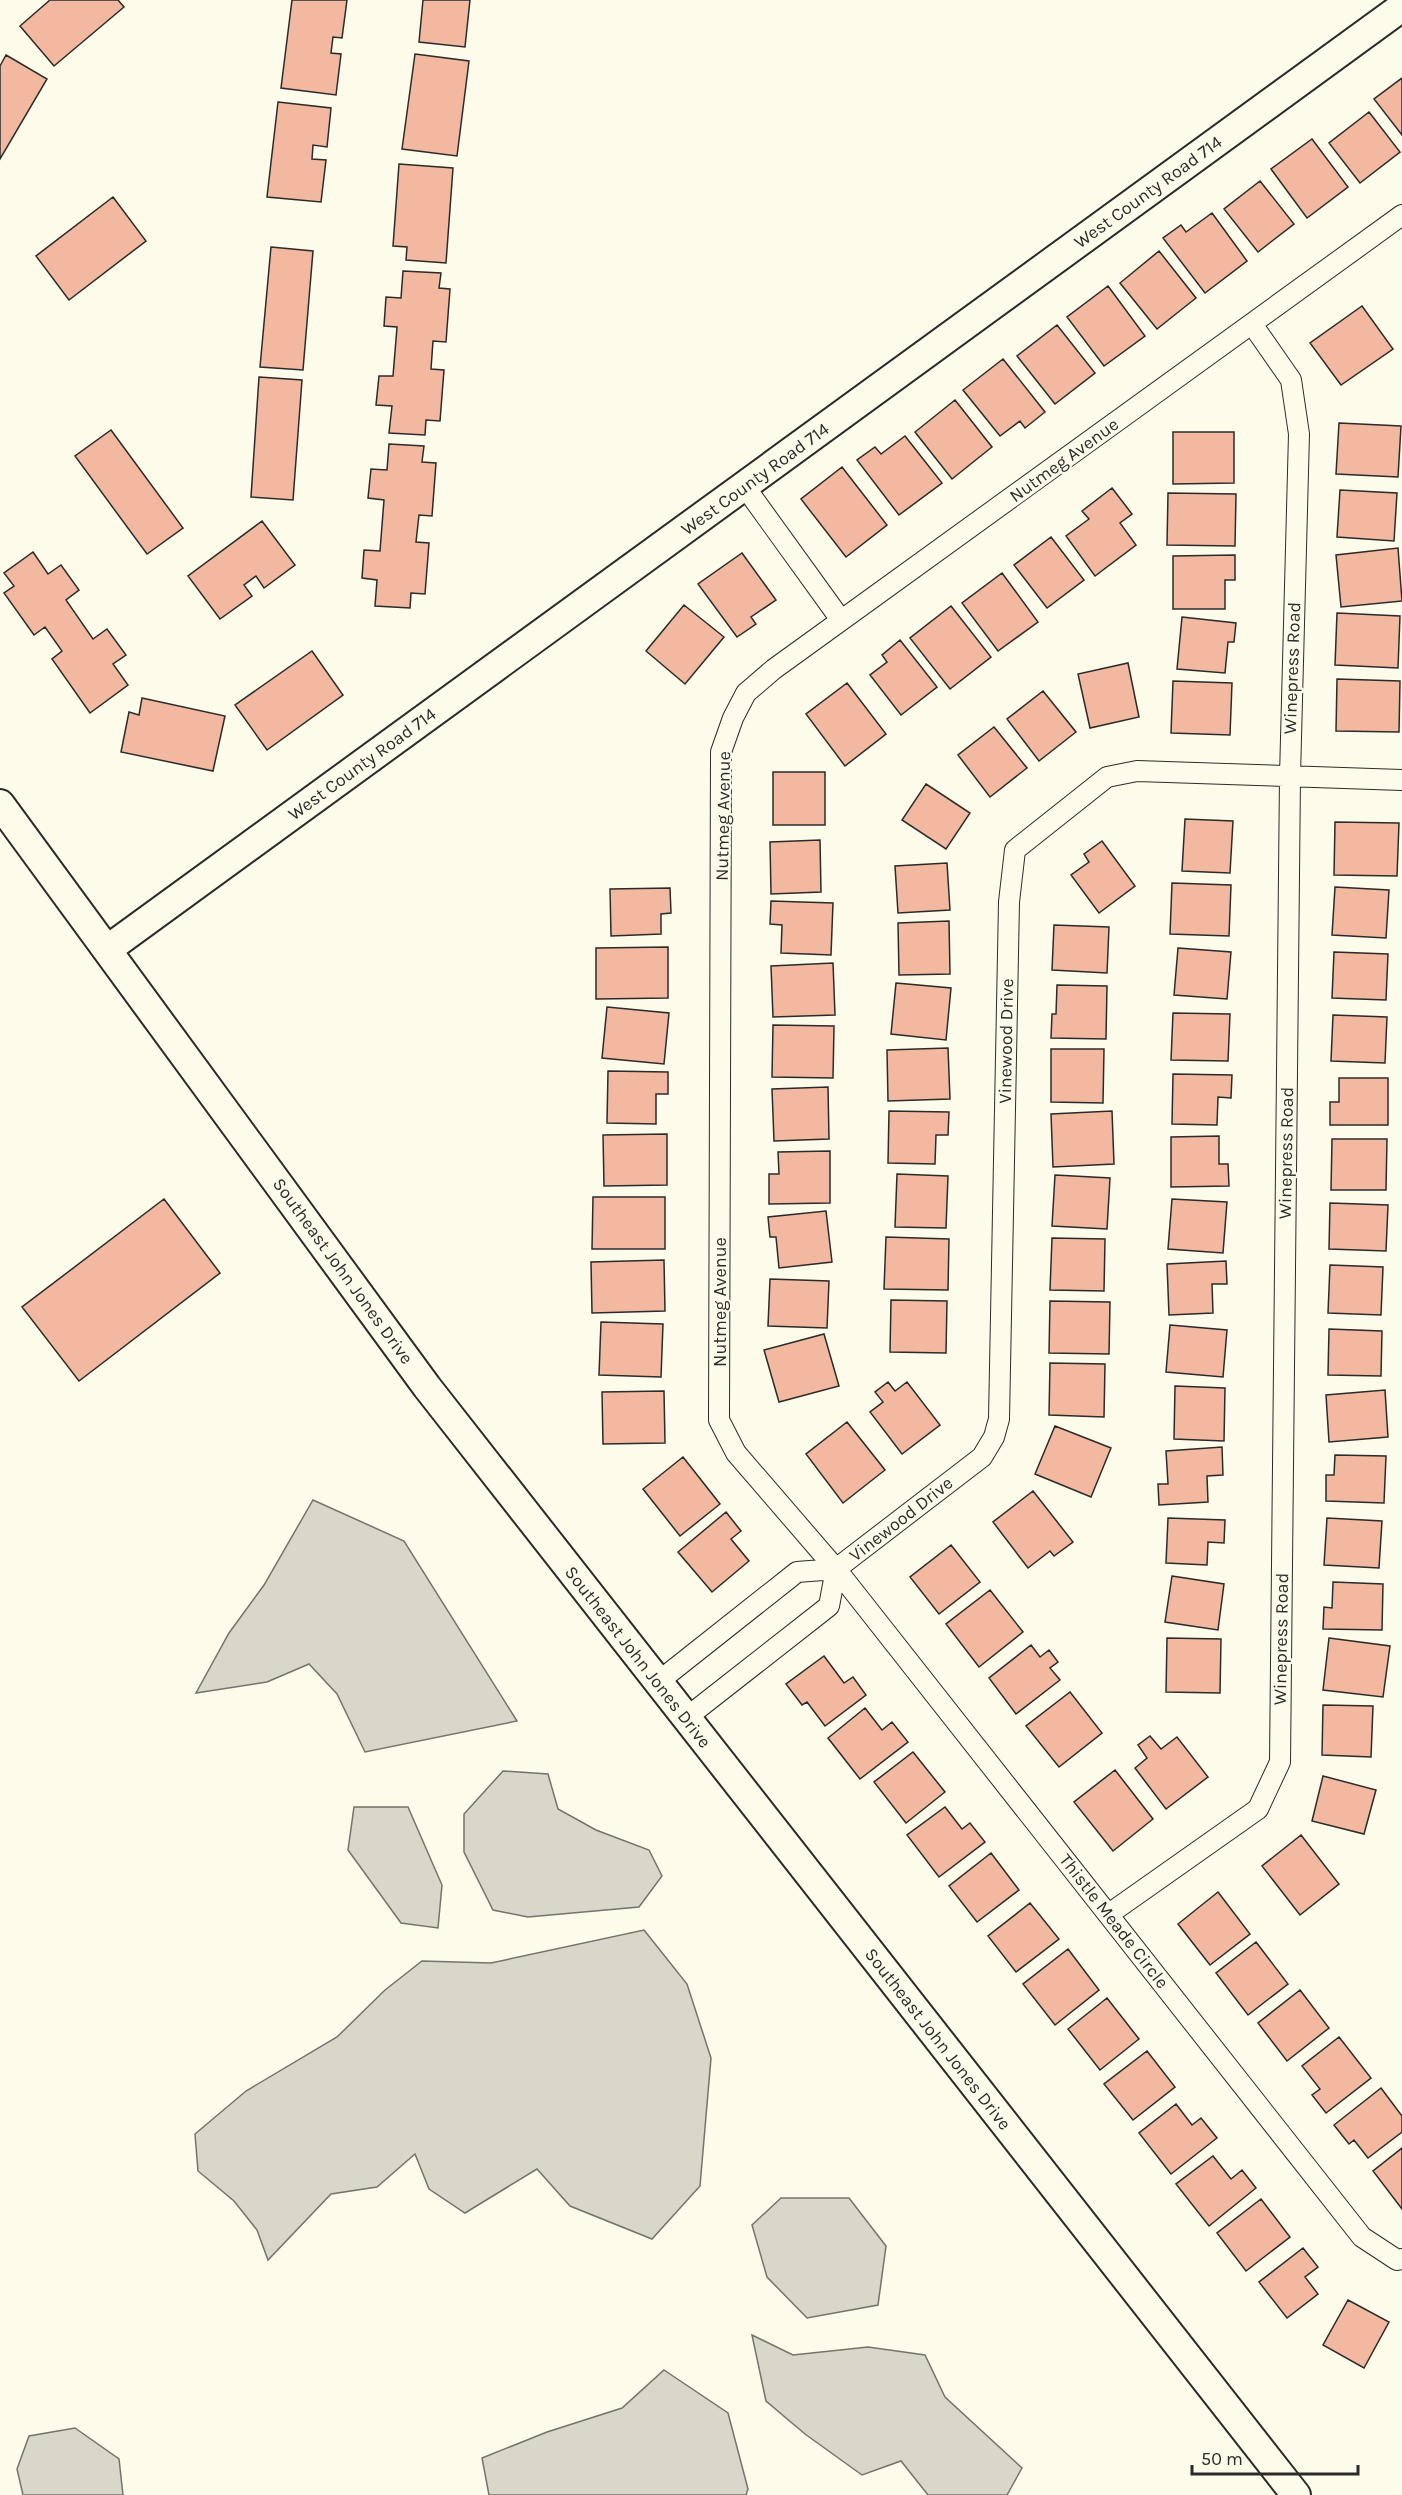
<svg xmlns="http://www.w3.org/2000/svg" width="1402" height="2495" viewBox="0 0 1402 2495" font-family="Karla,sans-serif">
  <rect width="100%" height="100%" fill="#fdfbea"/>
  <path fill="#d8d7c9" stroke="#74746e" stroke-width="1.5" d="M 313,1500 L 404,1541 L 517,1721 L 365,1752 L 337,1694 L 309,1664 L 267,1682 L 196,1693 L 229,1633 L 264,1585 Z
    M 503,1771 L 548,1774 L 558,1809 L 596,1830 L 649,1850 L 662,1876 L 639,1907 L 528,1917 L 493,1910 L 464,1852 L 464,1814 Z
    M 354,1807 L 408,1807 L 442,1885 L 438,1928 L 401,1923 L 348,1850 Z
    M 644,1930 L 687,1984 L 711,2058 L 700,2186 L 652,2239 L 570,2206 L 537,2169 L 465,2213 L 429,2189 L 415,2154 L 377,2187 L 331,2194 L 268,2260 L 257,2230 L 234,2201 L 198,2171 L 195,2134 L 246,2091 L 337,2037 L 385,1990 L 422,1961 L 491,1963 Z
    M 781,2198 L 849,2198 L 886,2246 L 878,2305 L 807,2318 L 767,2277 L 752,2225 Z
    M 752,2335 L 793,2355 L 868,2347 L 925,2355 L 945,2397 L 1022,2468 L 1007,2495 L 928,2495 L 901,2461 L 862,2475 L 805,2434 L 766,2401 Z
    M 664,2370 L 728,2413 L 748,2489 L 746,2495 L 489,2495 L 482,2458 L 547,2432 L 622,2408 Z
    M 75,2428 L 119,2459 L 123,2495 L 23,2495 L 17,2469 L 29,2436 Z"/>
  <path fill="#f2b8a0" stroke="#2b2b2b" stroke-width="1.5" d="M 50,0 L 118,0 L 124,7 L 54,66 L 20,26 Z
    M 292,0 L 347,0 L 342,38 L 333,37 L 331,53 L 341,54 L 336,95 L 281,88 Z
    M 423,0 L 470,0 L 465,47 L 419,42 Z
    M 415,54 L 469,61 L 457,156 L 402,149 Z
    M 6,55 L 47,79 L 0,159 L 0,66 Z
    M 1402,78 L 1402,135 L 1374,99 Z
    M 278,102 L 331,108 L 327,147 L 313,145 L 312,159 L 326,160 L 321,202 L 267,197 Z
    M 1369,112 L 1400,152 L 1360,183 L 1329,143 Z
    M 1312,139 L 1348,187 L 1307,218 L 1271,169 Z
    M 399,164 L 453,168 L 446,263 L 406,260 L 407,247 L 393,246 Z
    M 1260,181 L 1294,224 L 1258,252 L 1224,209 Z
    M 113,197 L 146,241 L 69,300 L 36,256 Z
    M 1212,213 L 1247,261 L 1205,293 L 1163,238 L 1181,225 L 1186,232 Z
    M 271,247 L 313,251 L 303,370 L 260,367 Z
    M 1159,251 L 1196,298 L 1157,329 L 1120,283 Z
    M 403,271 L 441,273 L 439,288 L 450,289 L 446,342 L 433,341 L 431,369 L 444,370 L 440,421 L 426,420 L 425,435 L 389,433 L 392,406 L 376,405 L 379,376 L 393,376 L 397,327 L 384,326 L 386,297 L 401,298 Z
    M 1108,286 L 1145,336 L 1104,366 L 1067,317 Z
    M 1362,306 L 1393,349 L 1341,385 L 1310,343 Z
    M 1057,325 L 1095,373 L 1055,404 L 1017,356 Z
    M 1003,359 L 1045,412 L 1025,428 L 1020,421 L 1000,436 L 963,390 Z
    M 259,377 L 302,380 L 293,500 L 251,497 Z
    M 955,400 L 992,447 L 952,479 L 915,432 Z
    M 1339,423 L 1401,426 L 1398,477 L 1336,474 Z
    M 111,430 L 183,528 L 147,554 L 75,456 Z
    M 1173,432 L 1234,432 L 1234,483 L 1173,484 Z
    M 905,436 L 942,483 L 899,515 L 857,460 L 875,447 L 881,454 Z
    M 389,444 L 424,446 L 422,462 L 436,463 L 432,516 L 419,515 L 416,542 L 429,543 L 425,594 L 411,593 L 410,608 L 375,606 L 377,580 L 362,578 L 364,550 L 380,551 L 384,500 L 368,498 L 371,469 L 387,470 Z
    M 842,467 L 887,525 L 846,557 L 801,499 Z
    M 1112,488 L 1132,514 L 1120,523 L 1136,545 L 1095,576 L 1066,536 L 1089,519 L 1082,511 Z
    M 1340,490 L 1397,493 L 1394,541 L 1337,537 Z
    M 1168,493 L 1236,494 L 1235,546 L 1167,545 Z
    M 262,521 L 295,565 L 264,588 L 256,576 L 244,585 L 252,596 L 220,619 L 188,576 Z
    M 1051,537 L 1084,580 L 1047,608 L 1014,565 Z
    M 1398,548 L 1402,601 L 1341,607 L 1336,555 Z
    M 33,552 L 48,574 L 61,565 L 79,590 L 66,600 L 93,639 L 107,629 L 126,655 L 113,664 L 128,685 L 90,713 L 52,659 L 62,651 L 45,627 L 34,635 L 4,593 L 14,586 L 4,573 Z
    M 742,553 L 776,600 L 751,617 L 756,624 L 737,637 L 698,584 Z
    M 1235,555 L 1235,580 L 1225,580 L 1225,609 L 1173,609 L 1173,556 Z
    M 1002,573 L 1038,622 L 998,651 L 962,603 Z
    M 684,605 L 724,637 L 685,684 L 646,651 Z
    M 951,606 L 991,657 L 950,689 L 910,638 Z
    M 1337,613 L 1400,616 L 1398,668 L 1335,665 Z
    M 1182,617 L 1236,623 L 1234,642 L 1228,642 L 1225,673 L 1177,669 Z
    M 900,640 L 937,687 L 901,715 L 870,675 L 887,662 L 882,655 Z
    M 312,651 L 343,695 L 267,750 L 235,705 Z
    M 1128,663 L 1139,717 L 1090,728 L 1078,674 Z
    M 1337,679 L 1400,681 L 1399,732 L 1336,731 Z
    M 1173,681 L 1232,683 L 1230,735 L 1171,733 Z
    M 847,683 L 886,734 L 845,766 L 806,714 Z
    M 1043,691 L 1076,732 L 1039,761 L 1007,719 Z
    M 142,698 L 225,716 L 213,771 L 121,752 L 129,712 L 139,715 Z
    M 994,727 L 1027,768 L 990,797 L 958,755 Z
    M 773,772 L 825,772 L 825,825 L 773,825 Z
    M 926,784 L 970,813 L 946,849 L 902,820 Z
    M 1185,819 L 1233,821 L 1230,873 L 1182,871 Z
    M 1335,822 L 1399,823 L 1397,876 L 1334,875 Z
    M 820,840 L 821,892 L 771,894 L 770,842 Z
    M 1102,841 L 1135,886 L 1099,913 L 1071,875 L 1089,862 L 1084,854 Z
    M 947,863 L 950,910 L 898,913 L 895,866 Z
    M 1172,883 L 1231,885 L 1229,936 L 1170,934 Z
    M 1335,887 L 1389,890 L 1386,938 L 1332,935 Z
    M 670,888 L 671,913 L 661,914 L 661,934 L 611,936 L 610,889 Z
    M 771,901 L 833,903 L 831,955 L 781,953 L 782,925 L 770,924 Z
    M 949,921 L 950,974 L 899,975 L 898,923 Z
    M 1054,925 L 1109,927 L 1107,973 L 1052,970 Z
    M 668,947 L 668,998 L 596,999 L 596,948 Z
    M 1178,948 L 1231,952 L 1227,999 L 1174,995 Z
    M 1334,952 L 1388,954 L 1386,1000 L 1332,998 Z
    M 833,963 L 835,1015 L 773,1017 L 771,966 Z
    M 896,983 L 951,988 L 946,1040 L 891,1034 Z
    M 1057,985 L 1107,986 L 1106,1039 L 1051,1038 L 1052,1014 L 1056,1014 Z
    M 607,1007 L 669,1013 L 664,1064 L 602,1058 Z
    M 1173,1013 L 1230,1014 L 1228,1061 L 1171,1060 Z
    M 1333,1015 L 1387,1017 L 1385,1063 L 1331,1061 Z
    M 773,1025 L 834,1026 L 833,1078 L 772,1077 Z
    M 948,1048 L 950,1099 L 888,1101 L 887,1050 Z
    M 1051,1049 L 1104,1049 L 1103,1103 L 1051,1102 Z
    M 608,1071 L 668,1072 L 668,1094 L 656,1094 L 656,1124 L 607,1123 Z
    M 1173,1074 L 1232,1075 L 1231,1098 L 1218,1097 L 1217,1125 L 1172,1124 Z
    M 1339,1078 L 1388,1078 L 1388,1125 L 1330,1125 L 1330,1102 L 1339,1102 Z
    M 828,1087 L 829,1139 L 774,1141 L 772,1089 Z
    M 889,1111 L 949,1112 L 948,1135 L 936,1135 L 935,1164 L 888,1163 Z
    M 1112,1111 L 1114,1164 L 1053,1167 L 1051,1114 Z
    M 667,1134 L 667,1185 L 604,1186 L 603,1135 Z
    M 1219,1136 L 1219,1164 L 1228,1164 L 1229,1186 L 1171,1187 L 1171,1137 Z
    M 1332,1139 L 1387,1139 L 1386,1190 L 1331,1190 Z
    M 830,1151 L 830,1203 L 769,1204 L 769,1174 L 779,1174 L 778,1152 Z
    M 897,1174 L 948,1176 L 946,1228 L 895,1227 Z
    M 1055,1175 L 1110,1178 L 1107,1229 L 1052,1226 Z
    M 593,1197 L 665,1197 L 665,1249 L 592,1249 Z
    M 164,1199 L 220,1273 L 79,1381 L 22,1307 Z
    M 1172,1199 L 1227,1202 L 1223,1253 L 1168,1249 Z
    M 1330,1203 L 1388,1205 L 1386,1251 L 1329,1249 Z
    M 826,1211 L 832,1262 L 779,1268 L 776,1237 L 770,1237 L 768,1217 Z
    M 886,1237 L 949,1239 L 948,1290 L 884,1289 Z
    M 1052,1238 L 1105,1239 L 1104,1291 L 1050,1290 Z
    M 664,1260 L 665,1311 L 592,1313 L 591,1262 Z
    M 1226,1261 L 1227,1284 L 1212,1284 L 1213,1313 L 1169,1315 L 1167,1264 Z
    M 1330,1265 L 1383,1267 L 1381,1315 L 1328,1313 Z
    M 770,1279 L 829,1281 L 827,1328 L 768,1326 Z
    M 891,1300 L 947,1301 L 946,1353 L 890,1352 Z
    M 1050,1301 L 1110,1302 L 1109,1354 L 1049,1353 Z
    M 601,1322 L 663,1324 L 661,1377 L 599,1375 Z
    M 1170,1325 L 1227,1330 L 1223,1377 L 1166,1372 Z
    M 1329,1329 L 1382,1331 L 1381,1376 L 1328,1375 Z
    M 824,1334 L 839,1386 L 779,1402 L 764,1350 Z
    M 1050,1363 L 1105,1364 L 1104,1417 L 1049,1415 Z
    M 888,1382 L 895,1391 L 907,1382 L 940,1425 L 902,1454 L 870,1412 L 883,1402 L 875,1392 Z
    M 1175,1386 L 1225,1388 L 1224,1441 L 1174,1439 Z
    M 1385,1390 L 1388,1437 L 1329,1442 L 1326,1395 Z
    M 664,1391 L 665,1443 L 603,1444 L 602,1392 Z
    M 847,1422 L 885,1470 L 843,1503 L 806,1454 Z
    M 1055,1426 L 1111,1448 L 1091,1497 L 1035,1474 Z
    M 1222,1447 L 1223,1475 L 1207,1476 L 1208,1502 L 1159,1505 L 1158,1484 L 1168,1484 L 1166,1451 Z
    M 1335,1455 L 1386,1456 L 1384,1503 L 1326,1501 L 1326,1475 L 1334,1475 Z
    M 683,1457 L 720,1504 L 680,1536 L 643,1489 Z
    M 1033,1491 L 1073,1542 L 1054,1556 L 1050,1551 L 1028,1568 L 993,1522 Z
    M 726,1512 L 741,1531 L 731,1539 L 749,1561 L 712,1592 L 678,1552 Z
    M 1168,1518 L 1225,1520 L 1224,1543 L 1208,1542 L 1207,1565 L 1166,1563 Z
    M 1327,1518 L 1382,1521 L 1379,1568 L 1324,1565 Z
    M 951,1545 L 980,1582 L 939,1614 L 910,1577 Z
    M 1172,1576 L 1224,1584 L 1218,1630 L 1165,1622 Z
    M 1333,1582 L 1383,1584 L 1382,1630 L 1323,1629 L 1324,1607 L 1332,1608 Z
    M 990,1590 L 1023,1632 L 979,1667 L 946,1624 Z
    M 1167,1638 L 1221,1639 L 1220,1693 L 1166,1692 Z
    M 1329,1638 L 1390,1646 L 1383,1697 L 1323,1690 Z
    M 1031,1645 L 1040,1657 L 1049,1650 L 1058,1662 L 1050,1668 L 1060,1680 L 1016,1714 L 989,1678 Z
    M 824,1656 L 844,1683 L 853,1677 L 866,1695 L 825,1726 L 807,1702 L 802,1705 L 786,1684 Z
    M 1070,1692 L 1102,1733 L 1059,1767 L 1026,1726 Z
    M 1323,1705 L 1373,1706 L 1371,1757 L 1322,1755 Z
    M 865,1708 L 882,1730 L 892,1722 L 908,1742 L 860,1779 L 828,1738 Z
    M 1150,1736 L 1161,1749 L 1177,1737 L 1208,1777 L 1166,1809 L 1135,1768 L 1147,1758 L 1138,1745 Z
    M 913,1752 L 945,1792 L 906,1823 L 874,1782 Z
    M 1115,1770 L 1153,1819 L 1113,1851 L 1074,1802 Z
    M 1323,1776 L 1376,1790 L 1364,1834 L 1312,1821 Z
    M 945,1807 L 962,1829 L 970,1823 L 985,1842 L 939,1877 L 907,1835 Z
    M 1301,1835 L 1339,1884 L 1300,1915 L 1262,1866 Z
    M 991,1853 L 1019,1890 L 977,1922 L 949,1886 Z
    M 1218,1892 L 1250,1934 L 1210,1965 L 1178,1924 Z
    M 1030,1903 L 1059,1939 L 1016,1972 L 988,1936 Z
    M 1256,1942 L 1288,1984 L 1248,2015 L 1216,1973 Z
    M 1068,1949 L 1099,1990 L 1055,2025 L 1023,1984 Z
    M 1300,1990 L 1329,2028 L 1287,2061 L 1258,2023 Z
    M 1107,1998 L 1139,2039 L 1100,2070 L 1068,2029 Z
    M 1339,2037 L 1371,2078 L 1326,2113 L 1312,2095 L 1320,2089 L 1302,2066 Z
    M 1147,2051 L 1175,2087 L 1133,2120 L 1104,2084 Z
    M 1381,2088 L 1402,2116 L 1402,2132 L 1368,2158 L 1354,2140 L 1349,2144 L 1334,2125 Z
    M 1176,2104 L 1192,2125 L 1201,2118 L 1217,2138 L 1171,2174 L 1139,2133 Z
    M 1402,2148 L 1402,2209 L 1373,2171 Z
    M 1213,2156 L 1231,2179 L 1242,2170 L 1256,2188 L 1209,2226 L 1176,2184 Z
    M 1261,2199 L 1290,2237 L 1246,2271 L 1217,2233 Z
    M 1303,2248 L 1318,2267 L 1305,2277 L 1318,2294 L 1287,2318 L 1259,2282 Z
    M 1348,2300 L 1389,2322 L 1364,2368 L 1323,2345 Z"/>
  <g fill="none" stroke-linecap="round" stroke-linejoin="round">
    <defs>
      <path id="street" d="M 1402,215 L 774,669 L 746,693 L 733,718 L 721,752 L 719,1420 L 736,1453 L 836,1569 L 1362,2237 L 1397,2260 L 1402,2259
        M 745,487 L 841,620
        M 658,1682 L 797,1572 L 836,1569 L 982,1457 L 994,1437 L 999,1419 L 1009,902 L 1015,850 L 1107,777 L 1137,771 L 1402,780
        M 686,1718 L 829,1606 L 836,1569
        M 1109,1914 L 1258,1809 L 1280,1762 L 1290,776 L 1299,434 L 1291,380 L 1252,324"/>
      <path id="secondary" d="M 0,804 L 427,1387 L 1296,2495
        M 108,949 L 1402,7"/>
    </defs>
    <use href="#street" stroke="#2b2b2b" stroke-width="22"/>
    <use href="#secondary" stroke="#2b2b2b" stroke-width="32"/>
    <use href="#street" stroke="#fdfbea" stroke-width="20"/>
    <use href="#secondary" stroke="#fdfbea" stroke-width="28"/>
  </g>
  <g text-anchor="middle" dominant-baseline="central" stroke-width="4.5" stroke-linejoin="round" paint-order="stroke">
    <g font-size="18" fill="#2b2b2b" stroke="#fdfbea">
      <text transform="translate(1148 192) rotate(-36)">West County Road 714</text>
      <text transform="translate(1064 460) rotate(-36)">Nutmeg Avenue</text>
      <text transform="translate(755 479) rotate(-36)">West County Road 714</text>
      <text transform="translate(1292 668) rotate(-88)">Winepress Road</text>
      <text transform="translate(362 764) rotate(-36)">West County Road 714</text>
      <text transform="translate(723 816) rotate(-89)">Nutmeg Avenue</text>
      <text transform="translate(1006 1041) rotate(-89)">Vinewood Drive</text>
      <text transform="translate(1286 1153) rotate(-89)">Winepress Road</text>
      <text transform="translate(343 1271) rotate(54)">Southeast John Jones Drive</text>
      <text transform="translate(720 1302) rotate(-90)">Nutmeg Avenue</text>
      <text transform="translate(901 1519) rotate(-38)">Vinewood Drive</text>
      <text transform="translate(1281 1639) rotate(-89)">Winepress Road</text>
      <text transform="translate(638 1657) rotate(52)">Southeast John Jones Drive</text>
      <text transform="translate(1114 1921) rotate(52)">Thistle Meade Circle</text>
      <text transform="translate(938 2039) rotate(52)">Southeast John Jones Drive</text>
    </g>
  </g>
  <path d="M1192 2465v9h166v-9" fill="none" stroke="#2b2b2b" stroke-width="3"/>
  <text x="1201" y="2465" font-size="18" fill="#2b2b2b" stroke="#fdfbea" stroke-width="4.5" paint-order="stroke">50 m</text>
</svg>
